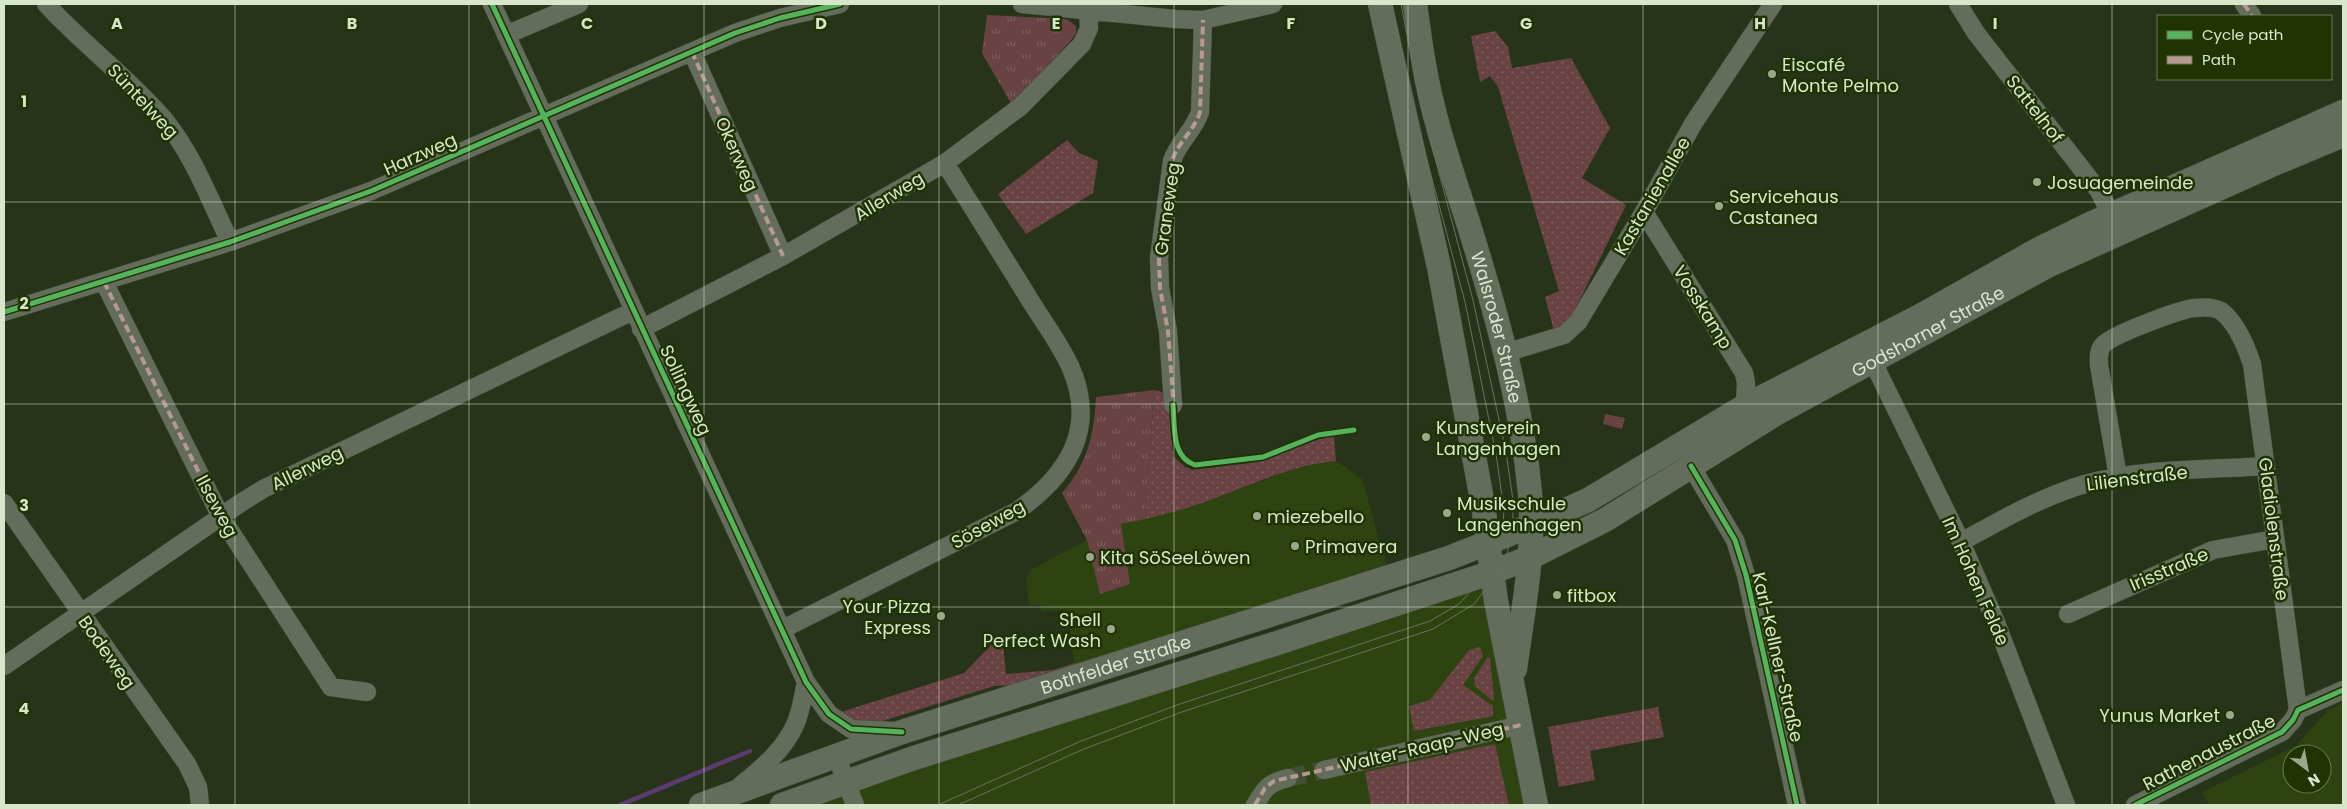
<svg xmlns="http://www.w3.org/2000/svg" width="2347" height="809" viewBox="0 0 2347 809" font-family="Poppins,sans-serif">
  <defs>
    <pattern id="grass-dots" width="8" height="8" patternUnits="userSpaceOnUse" patternTransform="scale(1.25)"><rect width="8" height="8" fill="#694244"/><path d="M2 2h.1M6 6h.1" fill="none" stroke="#7e5d5e" stroke-width="1.8" stroke-linecap="round"/></pattern>
    <pattern id="park-tufts" width="24" height="20" patternUnits="userSpaceOnUse" patternTransform="scale(1.25)"><rect width="24" height="20" fill="#694244"/><path d="M3 7l-1-3M5 7V3M7 7l1-3M15 17l-1-3M17 17v-4M19 17l1-3" fill="none" stroke="#7e5d5e"/></pattern>
  </defs>
  <rect width="100%" height="100%" fill="#28341a"/>
  <path fill="#2e4410" fill-rule="evenodd" d="M 1336,461 L 1362,479 L 1388,570 L 1076,674 L 1067,610 L 1041,611 L 1041,605 L 1029,605 L 1026,580 L 1032,569 L 1087,540 L 1062,493 L 1121,524 L 1195,506 L 1293,469 L 1320,462 Z
    M 1487,574 L 1536,805 L 782,805 Z
    M 2343,703 L 2343,805 L 2209,805 L 2202,792 L 2296,746 L 2326,712 ZM 2292,754 L 2322,754 L 2322,784 L 2292,784 Z"/>
  <path fill="url(#grass-dots)" d="M 1495,31 L 1508,47 L 1512,68 L 1571,58 L 1610,128 L 1582,178 L 1626,205 L 1569,322 L 1554,331 L 1545,297 L 1559,291 L 1498,87 L 1490,76 L 1480,82 L 1471,36 Z
    M 1067,140 L 1079,153 L 1098,161 L 1093,193 L 1026,234 L 998,194 Z
    M 1154,390 L 1160,391 L 1168,399 L 1173,456 L 1185,467 L 1193,470 L 1258,462 L 1319,439 L 1334,436 L 1336,461 C 1286,465 1241,491 1193,506 C 1178,511 1161,515 1145,519 Z
    M 1002,634 L 1006,674 L 1053,670 L 1075,663 L 1076,669 L 1022,685 L 994,686 L 873,724 L 854,723 L 841,712 L 964,673 Z
    M 1480,647 L 1483,656 L 1463,685 L 1493,706 L 1493,716 L 1414,731 L 1409,706 L 1430,700 L 1469,650 Z
    M 1488,657 L 1490,658 L 1494,699 L 1493,701 L 1475,686 L 1474,678 Z
    M 1658,707 L 1664,737 L 1590,751 L 1595,780 L 1559,787 L 1548,727 Z
    M 1495,744 L 1509,805 L 1371,805 L 1365,772 Z"/>
  <path fill="url(#park-tufts)" d="M 987,15 L 1066,19 L 1076,26 L 1076,33 L 1073,38 L 1012,105 L 982,53 Z
    M 1154,390 L 1145,519 L 1121,524 L 1130,584 L 1100,594 L 1087,540 L 1062,493 C 1088,463 1094,435 1096,397 Z"/>
  <path fill="#694244" d="M 1605,414 L 1625,418 L 1622,429 L 1603,424 Z"/>
  <g fill="none" stroke-linecap="round" stroke-linejoin="round">
    <path stroke="#5b3b70" stroke-width="4.5" d="M 620,805 L 750,751"/>
    <path stroke="#424f35" stroke-width="18" stroke-dasharray="18 9" stroke-linecap="butt" d="M 1288,778 L 1324,770"/>
    <defs>
      <path id="street" d="M 46,4 C 83,44 127,77 163,118 C 193,154 210,200 230,242
        M 492,4 L 806,682 L 829,714 L 851,729 L 894,731
        M 1022,4 L 1175,19 L 1203,20 L 1273,4
        M 1958,4 L 1976,33 L 2099,191 L 2111,215
        M 2244,4 L 2252,16
        M 506,35 L 579,4
        M 692,52 L 783,256
        M 1644,212 L 1744,373 L 1746,383 L 1745,406
        M 104,282 L 221,517 L 331,687 L 367,692
        M 4,312 L 230,242 L 371,191 L 735,33 L 780,18 L 840,4
        M 641,329 L 783,256 L 945,163 L 1020,107 L 1082,44 L 1089,28 L 1088,4
        M 1505,353 L 1564,335 L 1578,322 L 1644,212 L 1693,124 L 1773,4
        M 1873,362 L 1961,542 L 1995,620 L 2066,805
        M 1173,405 L 1168,331 L 1160,288 L 1159,258 L 1172,161 C 1178,142 1194,131 1200,112 L 1203,20
        M 1691,466 L 1735,540 L 1746,575 L 1797,805
        M 2118,477 L 2099,365 C 2099,358 2098,352 2102,346 C 2110,335 2179,310 2194,308 C 2203,307 2214,307 2221,311 C 2237,323 2246,346 2252,364 L 2298,710
        M 4,503 L 187,764 L 198,787 L 200,805
        M 1961,542 C 2001,520 2041,497 2085,484 C 2140,468 2209,470 2266,466
        M 2068,614 L 2213,550 L 2275,539
        M 783,629 L 1017,511 C 1068,475 1098,428 1070,366 C 1058,340 1039,316 1025,292 C 998,249 972,206 945,163
        M 4,666 L 239,504 L 263,489 L 633,311
        M 836,755 L 855,805
        M 1324,770 L 1521,725
        M 740,786 C 762,768 783,751 795,725 C 801,712 803,696 806,682
        M 1255,805 C 1265,788 1268,783 1288,778
        M 2135,805 L 2282,732 L 2293,720 L 2298,710 L 2343,690"/>
      <g id="secondary">
        <path d="M 1380,4 L 1439,267 L 1483,505 L 1496,601 L 1536,805"/>
        <path id="s1" d="M 1415,4 C 1418,24 1420,44 1424,64 C 1434,126 1457,185 1475,245 C 1500,326 1522,409 1530,493 C 1535,551 1523,611 1515,669"/>
        <path id="s2" d="M 701,805 L 902,732 L 1449,558 L 1530,526 L 1588,500 L 1745,406 L 1922,315 L 2039,249 L 2088,225 L 2343,112"/>
        <path id="s3" d="M 782,805 L 911,759 L 1271,645 L 1487,574 L 1529,558 L 1605,520 L 1777,413 L 2049,265 L 2269,166 L 2343,135"/>
      </g>
    </defs>
    <use href="#street" stroke="#454f3b" stroke-width="19"/>
    <use href="#secondary" stroke="#454f3b" stroke-width="25"/>
    <use href="#street" stroke="#646d5b" stroke-width="18"/>
    <use href="#secondary" stroke="#646d5b" stroke-width="24"/>
    <path stroke="#68715e" stroke-width="1" d="M 938,805 L 1081,741 L 1177,705 L 1430,621 L 1459,604 L 1487,574 L 1502,538 L 1504,510 L 1496,454 L 1465,302 L 1412,104 L 1392,4
      M 958,805 L 1084,749 L 1179,713 L 1433,629 L 1474,604 L 1497,575 L 1507,555 L 1513,521 L 1513,500 L 1506,452 L 1473,300 L 1420,102 L 1401,4"/>
    <path stroke="#b69a8f" stroke-width="4" stroke-dasharray="8 4" stroke-linecap="butt" d="M 2244,4 L 2252,16
      M 692,52 L 783,256
      M 104,282 L 221,517
      M 1174,409 L 1168,331 L 1160,288 L 1159,258 L 1172,161 C 1178,142 1194,131 1200,112 L 1203,20
      M 1255,805 L 1265,788 L 1274,781 L 1521,725"/>
    <defs>
      <path id="cycleway" d="M 492,4 L 806,682 L 829,714 L 851,729 L 902,732
        M 4,312 L 230,242 L 371,191 L 735,33 L 780,18 L 840,4
        M 1173,405 C 1175,427 1171,457 1195,465 L 1263,457 L 1318,435 L 1354,430
        M 1691,466 L 1735,540 L 1746,575 L 1797,805
        M 2135,805 L 2282,732 L 2293,720 L 2298,710 L 2343,690"/>
    </defs>
    <use href="#cycleway" stroke="#1f3303" stroke-width="8"/>
    <use href="#cycleway" stroke="#56b35d" stroke-width="5"/>
  </g>
  <path fill="none" stroke="#d8e6cc" stroke-width="1" stroke-opacity="0.55" d="M 235,4 L 235,805M 469,4 L 469,805M 704,4 L 704,805M 939,4 L 939,805M 1174,4 L 1174,805M 1408,4 L 1408,805M 1643,4 L 1643,805M 1878,4 L 1878,805M 2112,4 L 2112,805M 4,202 L 2343,202M 4,404 L 2343,404M 4,607 L 2343,607"/>
  <g fill="#9aa88e" stroke="#1f3303" stroke-width="2">
    <circle cx="1772" cy="74" r="5"/>
    <circle cx="2037" cy="182" r="5"/>
    <circle cx="1719" cy="206" r="5"/>
    <circle cx="1426" cy="437" r="5"/>
    <circle cx="1447" cy="513" r="5"/>
    <circle cx="1257" cy="516" r="5"/>
    <circle cx="1295" cy="546" r="5"/>
    <circle cx="1090" cy="557" r="5"/>
    <circle cx="1557" cy="595" r="5"/>
    <circle cx="941" cy="616" r="5"/>
    <circle cx="1111" cy="629" r="5"/>
    <circle cx="2230" cy="715" r="5"/>
  </g>
  <g text-anchor="middle" dominant-baseline="central" stroke-width="5" stroke-linejoin="round" paint-order="stroke">
    <g font-size="18" fill="#d8e6cc" stroke="#1f3303" text-anchor="start">
      <text x="1782" y="64">Eiscafé<tspan x="1782" dy="21">Monte Pelmo</tspan></text>
      <text x="2047" y="182">Josuagemeinde</text>
      <text x="1729" y="196">Servicehaus<tspan x="1729" dy="21">Castanea</tspan></text>
      <text x="1436" y="427">Kunstverein<tspan x="1436" dy="21">Langenhagen</tspan></text>
      <text x="1457" y="503">Musikschule<tspan x="1457" dy="21">Langenhagen</tspan></text>
      <text x="1267" y="516">miezebello</text>
      <text x="1305" y="546">Primavera</text>
      <text x="1100" y="557">Kita SöSeeLöwen</text>
      <text x="1567" y="595">fitbox</text>
      <text x="931" y="606" text-anchor="end">Your Pizza<tspan x="931" dy="21">Express</tspan></text>
      <text x="1101" y="619" text-anchor="end">Shell<tspan x="1101" dy="21">Perfect Wash</tspan></text>
      <text x="2220" y="715" text-anchor="end">Yunus Market</text>
    </g>
    <g font-size="18" fill="#d8e6cc" stroke="#1f3303">
      <text transform="translate(143 101) rotate(47)">Süntelweg</text>
      <text transform="translate(2035 109) rotate(52)">Sattelhof</text>
      <text transform="translate(420 154) rotate(-24)">Harzweg</text>
      <text transform="translate(737 154) rotate(66)">Okerweg</text>
      <text transform="translate(889 196) rotate(-31)">Allerweg</text>
      <text transform="translate(1652 196) rotate(-60)">Kastanienallee</text>
      <text transform="translate(1167 209) rotate(-82)">Graneweg</text>
      <text transform="translate(1703 307) rotate(58)">Vosskamp</text>
      <text stroke="none"><textPath href="#s1" startOffset="334">Walsroder Straße</textPath></text>
      <text stroke="none"><textPath href="#s3" startOffset="1246">Godshorner Straße</textPath></text>
      <text transform="translate(686 390) rotate(65)">Sollingweg</text>
      <text transform="translate(307 468) rotate(-26)">Allerweg</text>
      <text transform="translate(2137 478) rotate(-7)">Lilienstraße</text>
      <text transform="translate(217 506) rotate(62)">Ilseweg</text>
      <text transform="translate(988 524) rotate(-29)">Söseweg</text>
      <text transform="translate(2274 529) rotate(83)">Gladiolenstraße</text>
      <text transform="translate(2169 569) rotate(-23)">Irisstraße</text>
      <text transform="translate(1976 581) rotate(66)">Im Hohen Felde</text>
      <text transform="translate(107 652) rotate(55)">Bodeweg</text>
      <text transform="translate(1778 657) rotate(77)">Karl-Kellner-Straße</text>
      <text stroke="none"><textPath href="#s2" startOffset="438">Bothfelder Straße</textPath></text>
      <text transform="translate(1422 747) rotate(-13)">Walter-Raap-Weg</text>
      <text transform="translate(2209 752) rotate(-27)">Rathenaustraße</text>
    </g>
  </g>
  <g font-size="16" text-anchor="middle" font-weight="bold" fill="#d8e6cc" stroke="#1f3303" stroke-width="5" stroke-linejoin="round" paint-order="stroke">
    <text x="117" y="29">A</text>
    <text x="352" y="29">B</text>
    <text x="587" y="29">C</text>
    <text x="821" y="29">D</text>
    <text x="1056" y="29">E</text>
    <text x="1291" y="29">F</text>
    <text x="1526" y="29">G</text>
    <text x="1760" y="29">H</text>
    <text x="1995" y="29">I</text>
    <text x="24" y="107">1</text>
    <text x="24" y="309">2</text>
    <text x="24" y="511">3</text>
    <text x="24" y="714">4</text>
  </g>
  <rect width="2347" height="809" fill="none" stroke="#d8e6cc" stroke-width="10"/>
  <rect x="2157" y="15" width="175" height="65" fill="#1f3303" stroke="#697b53"/>
  <rect x="2167" y="31" width="25" height="8" fill="#56b35d" stroke="#697b53"/>
  <text x="2202" y="40" font-size="15" fill="#d8e6cc">Cycle path</text>
  <rect x="2167" y="56" width="25" height="8" fill="#b69a8f" stroke="#697b53"/>
  <text x="2202" y="65" font-size="15" fill="#d8e6cc">Path</text>
  <g transform="translate(2307 769) rotate(148)"><circle r="24" fill="#1f3303" stroke="#697b53"/>
  <path d="M0-4L9 19L0 12L-9 19Z" fill="#9aa88e"/>
  <text y="-8" font-size="14" font-weight="bold" text-anchor="middle" fill="#d8e6cc">N</text>
  </g>
</svg>
